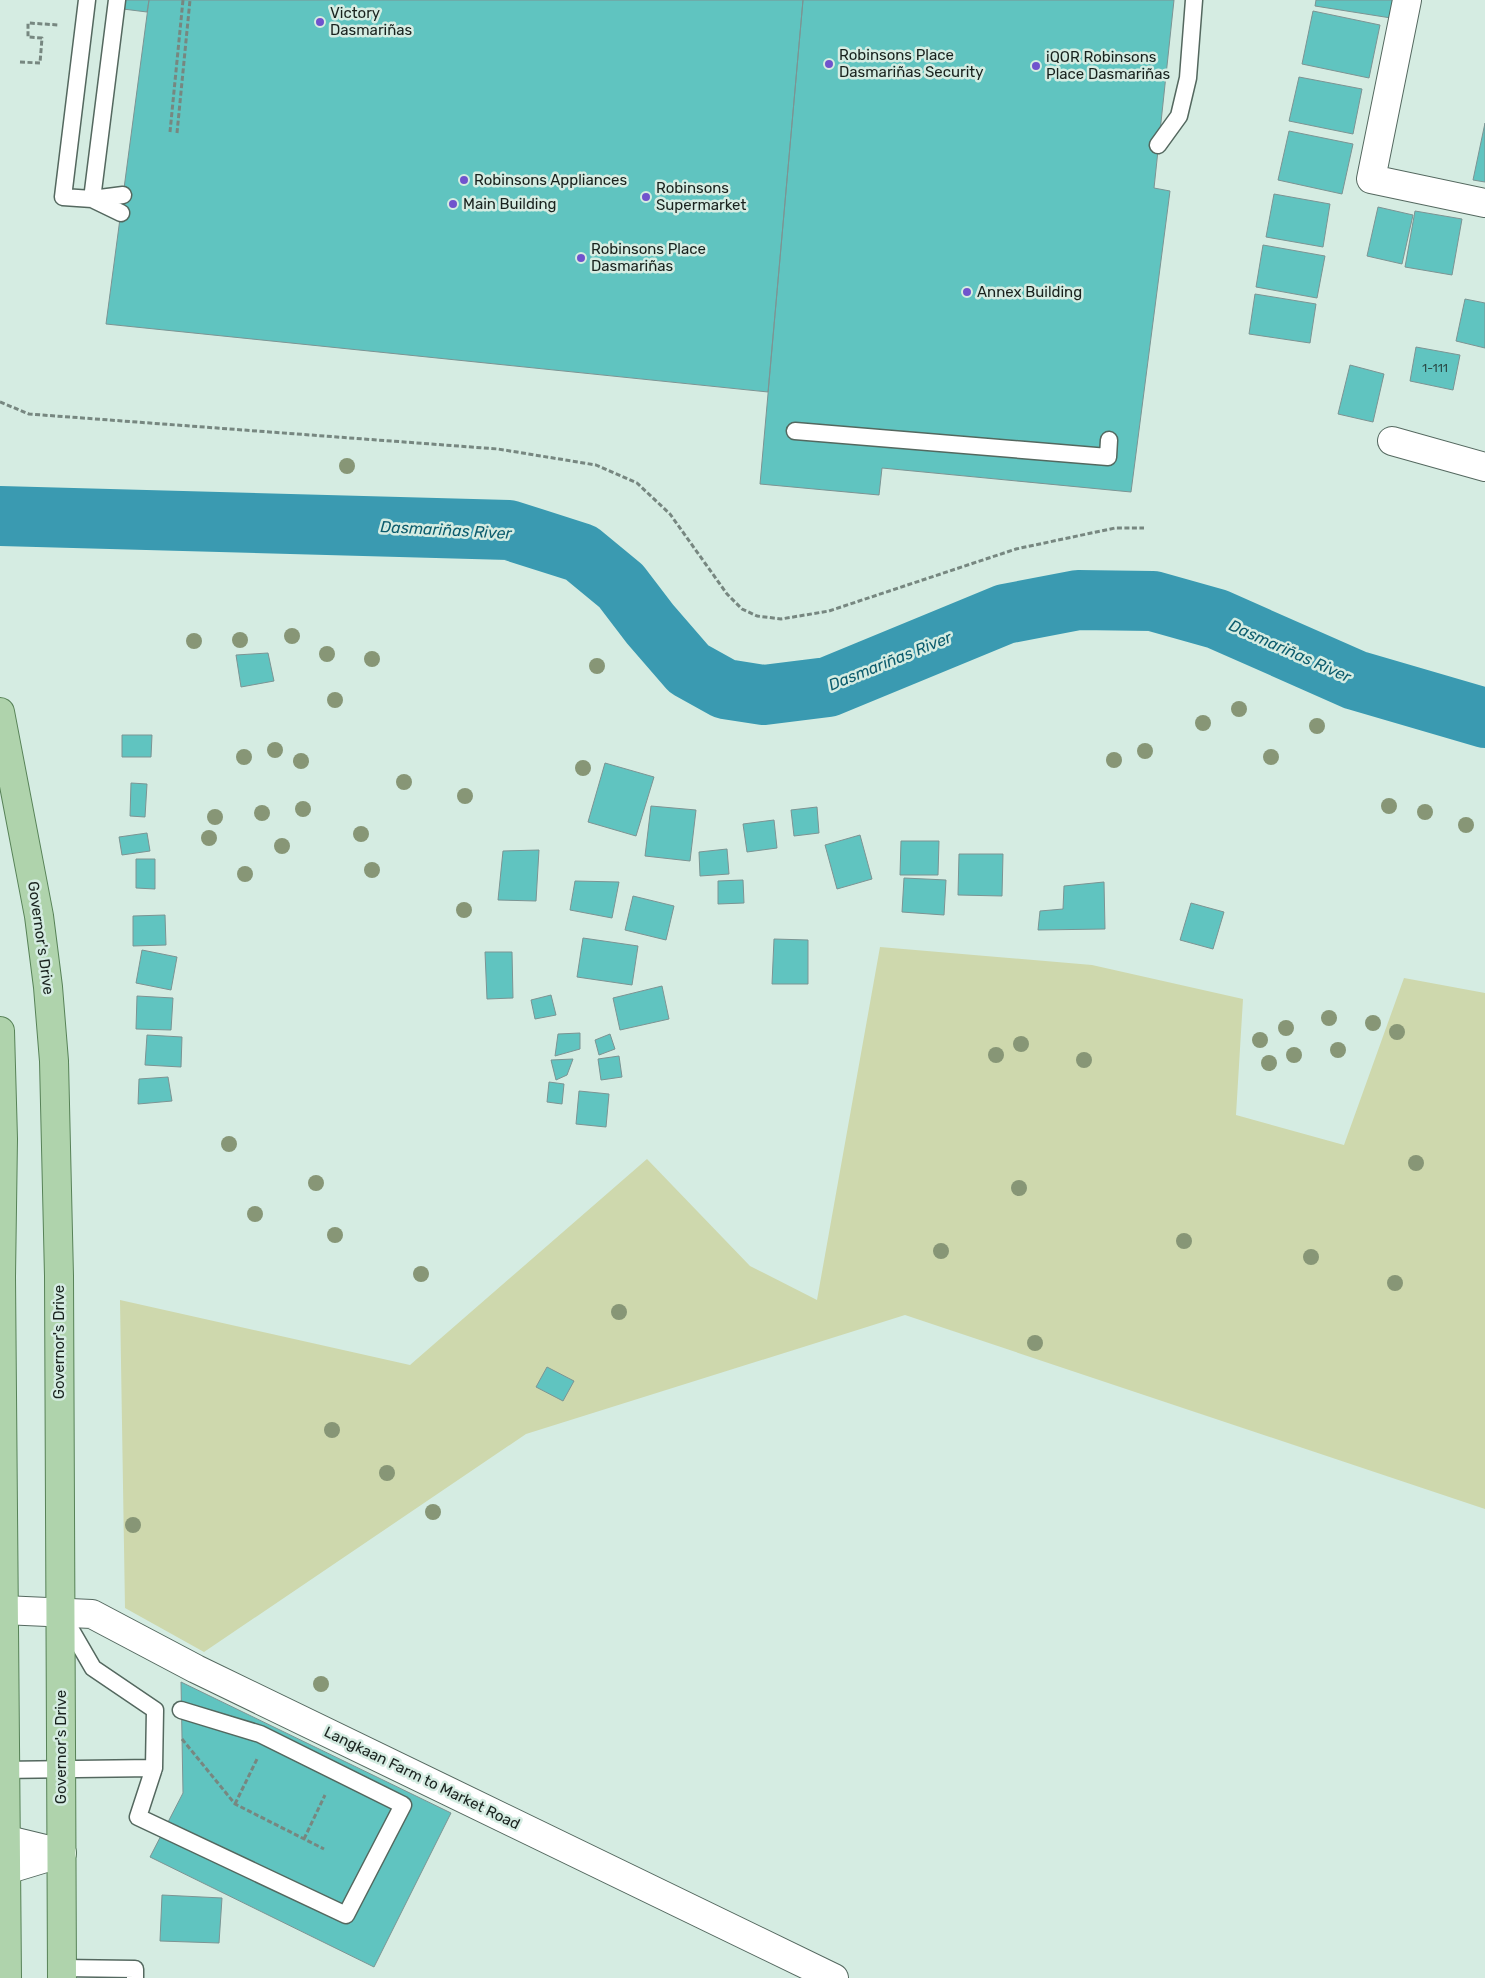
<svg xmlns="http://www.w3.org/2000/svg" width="1485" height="1978" viewBox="0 0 1485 1978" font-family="Rubik,sans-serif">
  <rect width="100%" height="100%" fill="#d5ece2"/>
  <path fill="#ced8ad" d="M 880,947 L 1092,965 L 1243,999 L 1236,1115 L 1344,1145 L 1404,978 L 1485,993 L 1485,1509 L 905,1315 L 526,1434 L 204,1652 L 125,1608 L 120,1300 L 410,1365 L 647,1159 L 750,1266 L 817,1300 Z"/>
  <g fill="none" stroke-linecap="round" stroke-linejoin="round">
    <path stroke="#3a9ab1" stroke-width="60" d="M 0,516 L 509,530 L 581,553 L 621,586 L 650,624 L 689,669 L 725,689 L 764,695 L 828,687 L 1005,614 L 1078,600 L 1153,601 L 1217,619 L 1355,680 L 1485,718"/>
  </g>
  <path fill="#60c4c0" stroke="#7c9493" d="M 124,0 L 149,0 L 147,12 L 123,9 Z
    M 149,0 L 803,0 L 768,392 L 106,324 Z
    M 803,0 L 1174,0 L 1154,188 L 1170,191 L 1131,492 L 882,468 L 879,495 L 760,484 Z
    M 1316,0 L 1394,0 L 1391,18 L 1315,6 Z
    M 1313,11 L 1380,25 L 1369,78 L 1302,64 Z
    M 1299,77 L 1362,89 L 1353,134 L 1289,121 Z
    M 1485,123 L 1485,182 L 1473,180 Z
    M 1289,131 L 1353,144 L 1342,194 L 1278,180 Z
    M 1274,194 L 1330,204 L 1323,247 L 1266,237 Z
    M 1378,207 L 1413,215 L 1402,264 L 1367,256 Z
    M 1415,211 L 1462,219 L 1452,275 L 1405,267 Z
    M 1263,245 L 1325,256 L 1317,298 L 1256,287 Z
    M 1255,294 L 1316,304 L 1310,343 L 1249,334 Z
    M 1465,299 L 1485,303 L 1485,348 L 1456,341 Z
    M 1416,347 L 1460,355 L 1453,390 L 1410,381 Z
    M 1350,365 L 1384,374 L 1373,422 L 1338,414 Z
    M 268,653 L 274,681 L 241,687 L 236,655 Z
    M 122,735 L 152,735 L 151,757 L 122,757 Z
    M 605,763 L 654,777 L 636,836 L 588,822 Z
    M 131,783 L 147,784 L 145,817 L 130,816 Z
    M 651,806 L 696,810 L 690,861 L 645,856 Z
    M 817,807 L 819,833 L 794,836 L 791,810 Z
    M 774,820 L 777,848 L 747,852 L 743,824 Z
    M 147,833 L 150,851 L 122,855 L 119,837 Z
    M 860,835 L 872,879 L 837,889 L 825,845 Z
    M 901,841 L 939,841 L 938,875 L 900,875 Z
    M 727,849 L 729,874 L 700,876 L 699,852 Z
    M 539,850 L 536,901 L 498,900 L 503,851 Z
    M 959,854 L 1003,854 L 1002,896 L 958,895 Z
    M 136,859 L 155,859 L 155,889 L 136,888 Z
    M 904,878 L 946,880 L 944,915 L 902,912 Z
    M 743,880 L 744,903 L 718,904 L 718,881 Z
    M 575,881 L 619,882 L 612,918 L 570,910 Z
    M 1104,882 L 1105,929 L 1038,930 L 1040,911 L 1063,909 L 1064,886 Z
    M 633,896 L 674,906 L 666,940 L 625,930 Z
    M 1191,903 L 1224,912 L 1213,949 L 1180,940 Z
    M 165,915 L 166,945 L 133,946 L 133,916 Z
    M 583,938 L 638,946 L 632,985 L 577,977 Z
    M 774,939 L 808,940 L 808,984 L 772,984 Z
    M 142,950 L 177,957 L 171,990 L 136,983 Z
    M 485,952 L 512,952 L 513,998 L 487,999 Z
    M 662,986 L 669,1019 L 620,1030 L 613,998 Z
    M 551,995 L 556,1015 L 535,1019 L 531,1000 Z
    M 137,996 L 173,998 L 171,1030 L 136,1029 Z
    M 580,1033 L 580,1049 L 555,1056 L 558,1034 Z
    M 610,1034 L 615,1049 L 599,1055 L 595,1040 Z
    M 147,1035 L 182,1037 L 181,1067 L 145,1065 Z
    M 619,1056 L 622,1077 L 601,1080 L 598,1059 Z
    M 573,1059 L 567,1075 L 556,1080 L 551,1060 Z
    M 168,1077 L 172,1101 L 138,1104 L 139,1079 Z
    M 549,1082 L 564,1084 L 562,1104 L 547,1102 Z
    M 579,1091 L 609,1094 L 606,1127 L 576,1124 Z
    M 547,1367 L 574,1381 L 563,1401 L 536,1387 Z
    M 181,1682 L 451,1813 L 374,1967 L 150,1857 L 183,1793 Z
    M 162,1895 L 222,1898 L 219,1943 L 160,1941 Z"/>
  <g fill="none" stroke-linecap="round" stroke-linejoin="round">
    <defs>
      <path id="service" d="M 87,0 L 63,197 L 92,199 L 123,195
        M 1158,145 L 1179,116 L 1188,78 L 1194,0
        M 92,199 L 117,0
        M 92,199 L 121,213
        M 795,431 L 1108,457 L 1109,440
        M 154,1768 L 138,1817 L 346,1915 L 403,1805 L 260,1734 L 181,1710
        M 0,1770 L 154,1768 L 155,1710 L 93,1668 L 64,1618
        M 62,1968 L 135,1969 L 135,1978"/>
      <path id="minor" d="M 1407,0 L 1371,179 L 1485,203
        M 1392,441 L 1485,467
        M 3,1610 L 92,1614 L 196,1669 L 834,1978"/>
      <path id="tertiary" d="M 0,1838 L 62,1853
        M 0,1870 L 6,1870 L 62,1853"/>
      <path id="primary" d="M 0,712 L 39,916 L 48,987 L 54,1061 L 59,1276 L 62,1978
        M 0,1031 L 3,1139 L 1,1277 L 7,1978"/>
    </defs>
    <use href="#service" stroke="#54685f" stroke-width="19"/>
    <use href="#minor" stroke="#54685f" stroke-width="30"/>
    <use href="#tertiary" stroke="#54685f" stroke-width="30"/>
    <use href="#primary" stroke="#578257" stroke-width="30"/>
    <path stroke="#778780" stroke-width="3" stroke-dasharray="5 2.5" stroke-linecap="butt" d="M 20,62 L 40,63 L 42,38 L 28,37 L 28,23 L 59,25
      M 170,132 L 183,0
      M 177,133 L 190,0
      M 0,402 L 29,414 L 498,449 L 596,465 L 637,483 L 670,514 L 727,594 L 742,609 L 757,616 L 781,619 L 829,611 L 1016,549 L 1115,528 L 1144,528
      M 182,1739 L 235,1804 L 324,1849
      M 235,1804 L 257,1759
      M 304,1839 L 325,1795"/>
    <use href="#service" stroke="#fff" stroke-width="16"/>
    <use href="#minor" stroke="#fff" stroke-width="28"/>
    <use href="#tertiary" stroke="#fff" stroke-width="28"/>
    <use href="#primary" stroke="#afd3ac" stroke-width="28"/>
  </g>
  <g fill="#879676">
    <circle cx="347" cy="466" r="8"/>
    <circle cx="292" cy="636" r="8"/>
    <circle cx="240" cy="640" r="8"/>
    <circle cx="194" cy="641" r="8"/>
    <circle cx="327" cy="654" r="8"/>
    <circle cx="372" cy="659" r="8"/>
    <circle cx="597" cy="666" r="8"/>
    <circle cx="335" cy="700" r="8"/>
    <circle cx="1239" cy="709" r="8"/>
    <circle cx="1203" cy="723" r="8"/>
    <circle cx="1317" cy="726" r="8"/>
    <circle cx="275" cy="750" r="8"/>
    <circle cx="1145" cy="751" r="8"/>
    <circle cx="244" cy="757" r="8"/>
    <circle cx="1271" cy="757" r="8"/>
    <circle cx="1114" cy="760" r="8"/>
    <circle cx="301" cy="761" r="8"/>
    <circle cx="583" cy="768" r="8"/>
    <circle cx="404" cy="782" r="8"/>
    <circle cx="465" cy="796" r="8"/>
    <circle cx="1389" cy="806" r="8"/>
    <circle cx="303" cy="809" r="8"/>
    <circle cx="1425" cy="812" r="8"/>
    <circle cx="262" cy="813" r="8"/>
    <circle cx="215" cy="817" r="8"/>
    <circle cx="1466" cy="825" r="8"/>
    <circle cx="361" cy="834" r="8"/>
    <circle cx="209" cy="838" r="8"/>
    <circle cx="282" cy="846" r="8"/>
    <circle cx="372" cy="870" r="8"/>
    <circle cx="245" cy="874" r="8"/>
    <circle cx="464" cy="910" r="8"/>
    <circle cx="1329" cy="1018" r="8"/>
    <circle cx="1373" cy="1023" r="8"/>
    <circle cx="1286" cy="1028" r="8"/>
    <circle cx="1397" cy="1032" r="8"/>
    <circle cx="1260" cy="1040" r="8"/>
    <circle cx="1021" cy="1044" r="8"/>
    <circle cx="1338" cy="1050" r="8"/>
    <circle cx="996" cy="1055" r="8"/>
    <circle cx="1294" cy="1055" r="8"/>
    <circle cx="1084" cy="1060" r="8"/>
    <circle cx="1269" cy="1063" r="8"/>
    <circle cx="229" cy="1144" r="8"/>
    <circle cx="1416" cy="1163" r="8"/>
    <circle cx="316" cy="1183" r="8"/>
    <circle cx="1019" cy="1188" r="8"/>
    <circle cx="255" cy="1214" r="8"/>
    <circle cx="335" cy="1235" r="8"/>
    <circle cx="1184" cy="1241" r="8"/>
    <circle cx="941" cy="1251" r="8"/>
    <circle cx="1311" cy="1257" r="8"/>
    <circle cx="421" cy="1274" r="8"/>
    <circle cx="1395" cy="1283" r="8"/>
    <circle cx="619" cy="1312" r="8"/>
    <circle cx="1035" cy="1343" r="8"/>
    <circle cx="332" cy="1430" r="8"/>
    <circle cx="387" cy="1473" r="8"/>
    <circle cx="433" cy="1512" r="8"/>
    <circle cx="133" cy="1525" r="8"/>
    <circle cx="321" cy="1684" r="8"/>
  </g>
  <g fill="#7053cd" stroke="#d5ece2" stroke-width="2">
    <circle cx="320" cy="22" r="5"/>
    <circle cx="829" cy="64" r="5"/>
    <circle cx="1036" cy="66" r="5"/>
    <circle cx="464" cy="180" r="5"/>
    <circle cx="646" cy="197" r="5"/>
    <circle cx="453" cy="204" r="5"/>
    <circle cx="581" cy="258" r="5"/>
    <circle cx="967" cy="292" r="5"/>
  </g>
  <g text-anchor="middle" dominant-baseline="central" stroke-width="5" stroke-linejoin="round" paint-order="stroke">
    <g font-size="12" fill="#2b4a46">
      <text x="1435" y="368">1-111</text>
    </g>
    <g font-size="15" fill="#19221e" stroke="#d5ece2" text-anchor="start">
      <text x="330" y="13">Victory<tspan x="330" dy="17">Dasmariñas</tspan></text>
      <text x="839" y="55">Robinsons Place<tspan x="839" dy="17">Dasmariñas Security</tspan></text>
      <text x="1046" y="57">iQOR Robinsons<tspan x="1046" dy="17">Place Dasmariñas</tspan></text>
      <text x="474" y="180">Robinsons Appliances</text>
      <text x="656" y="188">Robinsons<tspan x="656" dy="17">Supermarket</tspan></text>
      <text x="463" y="204">Main Building</text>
      <text x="591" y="249">Robinsons Place<tspan x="591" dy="17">Dasmariñas</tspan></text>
      <text x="977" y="292">Annex Building</text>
    </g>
    <g font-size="15" fill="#19221e" stroke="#d5ece2">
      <text transform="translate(41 938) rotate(82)">Governor's Drive</text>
      <text transform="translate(59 1342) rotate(-90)">Governor's Drive</text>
      <text transform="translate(61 1747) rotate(-90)">Governor's Drive</text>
      <text transform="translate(422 1778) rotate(26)">Langkaan Farm to Market Road</text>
    </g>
    <g font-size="16" font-style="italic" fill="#0c5c6d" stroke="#d5ece2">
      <text transform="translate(446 530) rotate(3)">Dasmariñas River</text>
      <text transform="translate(1290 651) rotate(24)">Dasmariñas River</text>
      <text transform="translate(890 661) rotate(-22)">Dasmariñas River</text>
    </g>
  </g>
</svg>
